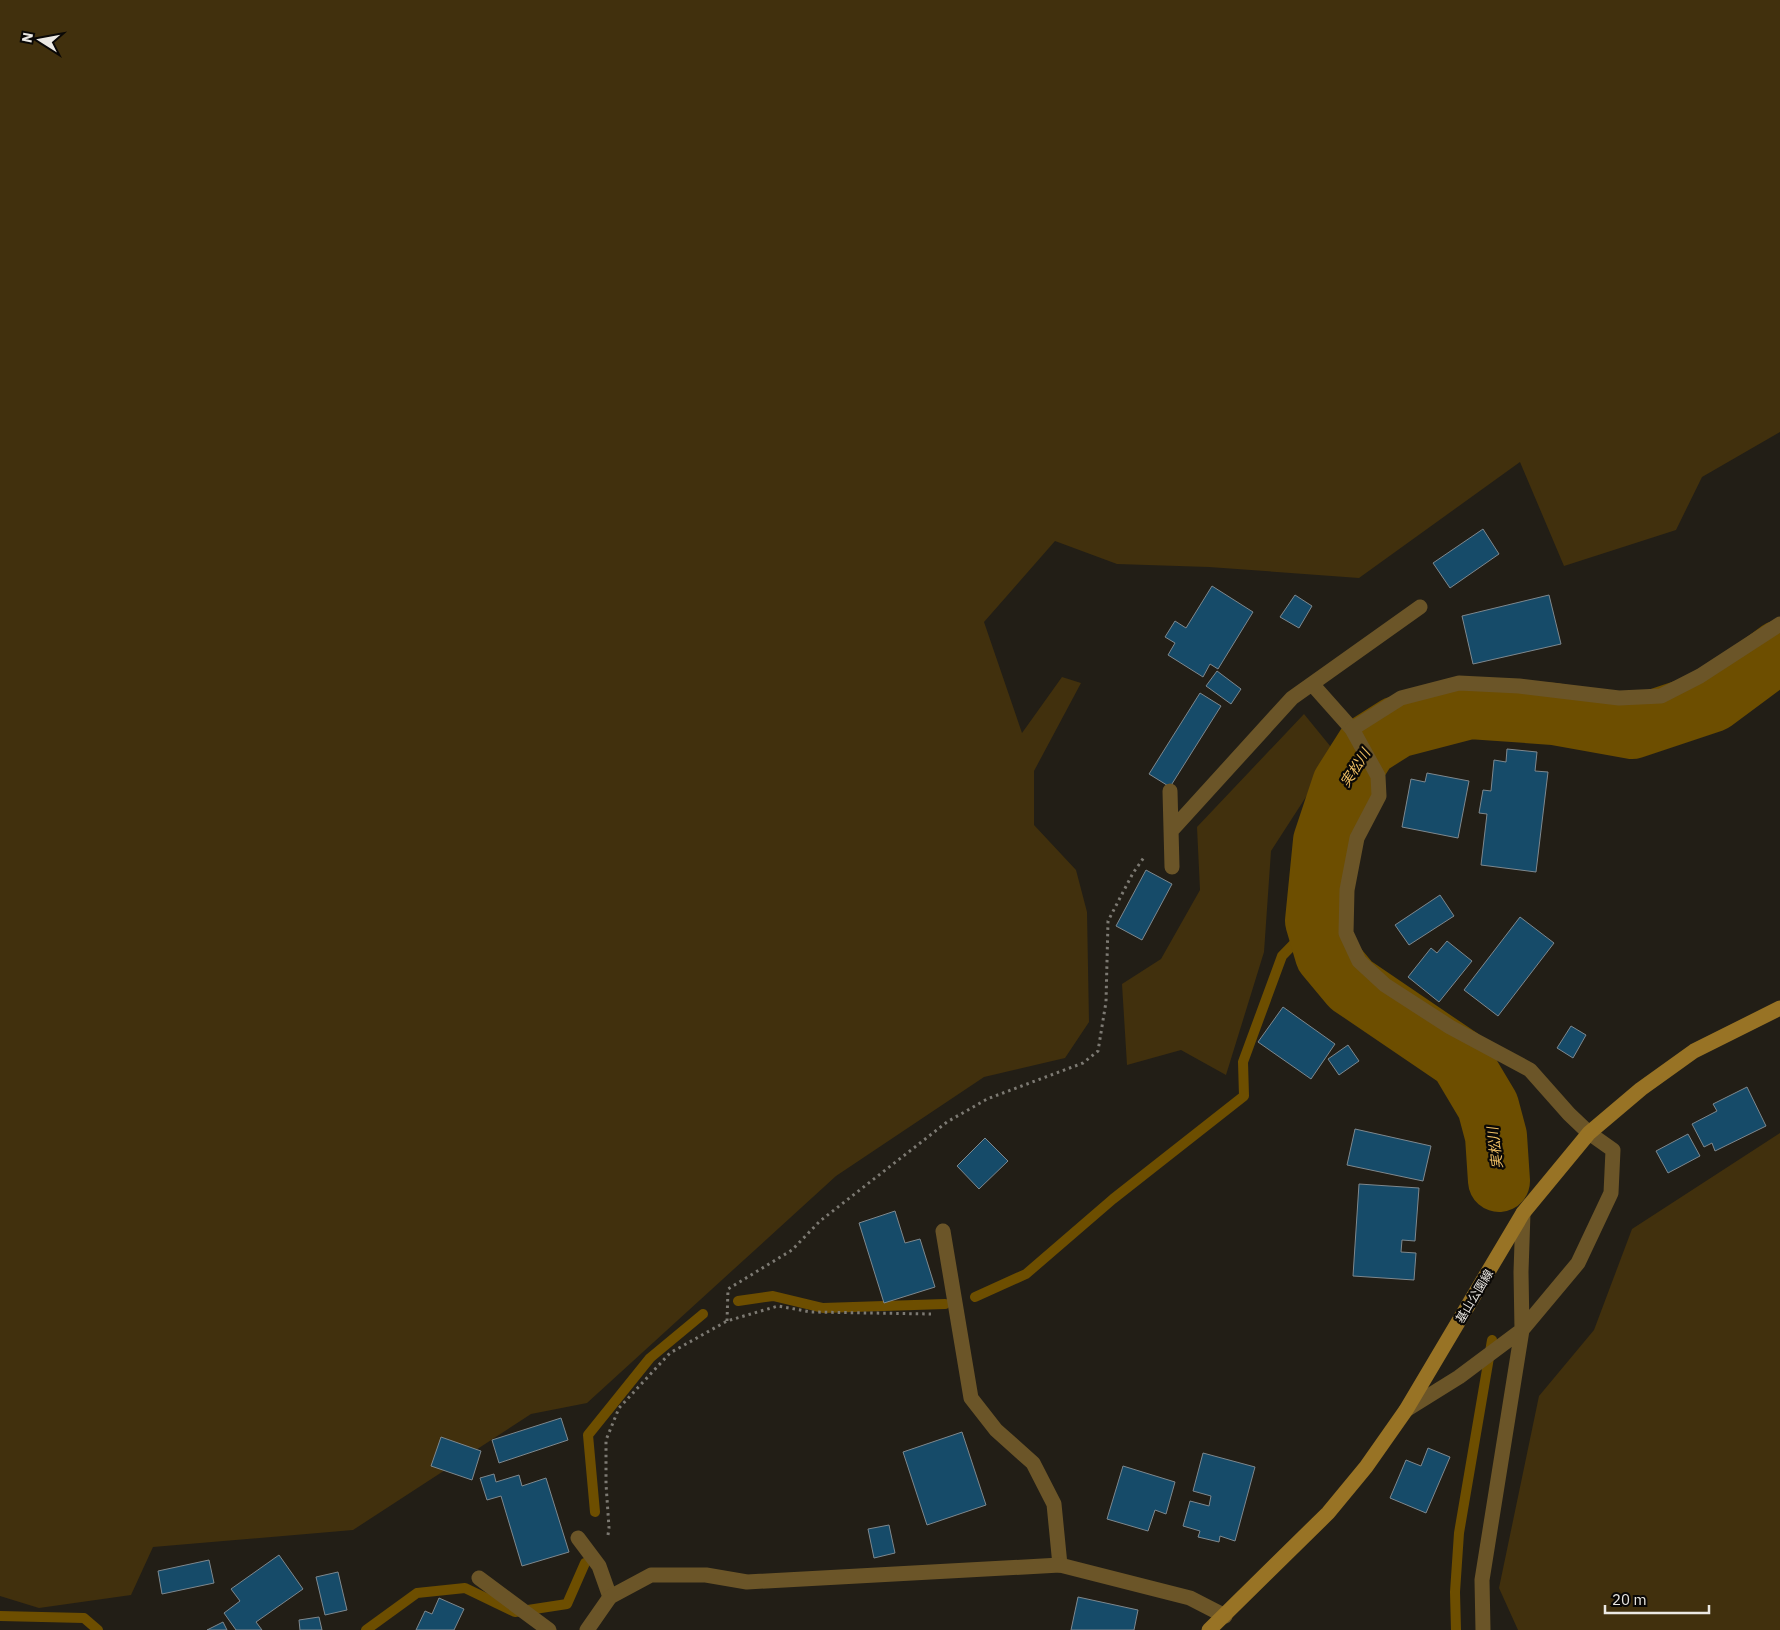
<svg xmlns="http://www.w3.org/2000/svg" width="1780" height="1630" viewBox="0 0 1780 1630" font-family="'IBM Plex Sans','Noto Sans JP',sans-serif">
  <rect width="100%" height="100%" fill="#221e16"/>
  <path fill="#41300d" d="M 0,0 L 1780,0 L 1780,432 L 1702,477 L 1676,530 L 1564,566 L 1520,462 L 1359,578 L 1209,567 L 1117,564 L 1055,541 L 984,622 L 1022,733 L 1062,677 L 1081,683 L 1034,771 L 1034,825 L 1076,870 L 1087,912 L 1089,1022 L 1065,1058 L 984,1077 L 836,1176 L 587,1403 L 531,1414 L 353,1530 L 153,1547 L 131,1595 L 39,1608 L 0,1596 Z
    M 1304,714 L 1335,752 L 1271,851 L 1264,952 L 1226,1075 L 1181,1050 L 1127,1065 L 1122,984 L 1161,959 L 1200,890 L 1197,827 Z
    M 1780,1133 L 1780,1630 L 1518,1630 L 1499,1588 L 1539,1396 L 1594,1330 L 1632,1229 Z"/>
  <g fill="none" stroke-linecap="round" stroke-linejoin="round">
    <path stroke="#6d4e00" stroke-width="10" d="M 975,1297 L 1026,1274 L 1113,1199 L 1244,1096 L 1243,1062 L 1282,956 L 1316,921
      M 738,1301 L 773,1296 L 823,1308 L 945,1304
      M 595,1512 L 588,1435 L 650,1358 L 703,1314
      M 0,1616 L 84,1618 L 98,1630
      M 366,1630 L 417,1593 L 465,1588 L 515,1612 L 567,1604 L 585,1563
      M 1456,1630 L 1455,1592 L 1459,1533 L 1492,1340"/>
    <path stroke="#6d4e00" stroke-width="62" d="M 1499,1181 L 1496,1136 L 1488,1106 L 1460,1059 L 1351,985 L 1326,955 L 1316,921 L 1324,841 L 1343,784 L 1367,746 L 1397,727 L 1470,708 L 1554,714 L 1632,728 L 1713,701 L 1780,651"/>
  </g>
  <path fill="#164b69" stroke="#7e888e" d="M 1483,529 L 1499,554 L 1450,588 L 1433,563 Z
    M 1212,586 L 1253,612 L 1218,669 L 1210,664 L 1203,677 L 1168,655 L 1175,643 L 1165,637 L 1175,621 L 1186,628 Z
    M 1295,595 L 1312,606 L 1299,628 L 1280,617 Z
    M 1549,595 L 1561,644 L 1473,664 L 1462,616 Z
    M 1217,671 L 1241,689 L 1231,704 L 1206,686 Z
    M 1200,693 L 1221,706 L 1170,787 L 1149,774 Z
    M 1507,749 L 1537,752 L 1535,771 L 1548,772 L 1536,872 L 1481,865 L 1487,814 L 1479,813 L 1483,790 L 1491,791 L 1494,760 L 1506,762 Z
    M 1427,773 L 1469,781 L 1458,838 L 1402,827 L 1411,779 L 1425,782 Z
    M 1146,870 L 1172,884 L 1142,940 L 1116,926 Z
    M 1440,895 L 1454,916 L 1409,945 L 1395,925 Z
    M 1520,917 L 1554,943 L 1498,1016 L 1464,990 Z
    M 1447,941 L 1472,961 L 1439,1002 L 1408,977 L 1431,948 L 1437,953 Z
    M 1283,1007 L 1335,1044 L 1311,1079 L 1258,1042 Z
    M 1571,1026 L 1586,1035 L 1573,1058 L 1557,1048 Z
    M 1348,1045 L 1359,1061 L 1339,1075 L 1328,1059 Z
    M 1747,1087 L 1766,1126 L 1715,1151 L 1712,1143 L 1704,1147 L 1692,1124 L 1717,1111 L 1713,1104 Z
    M 1355,1129 L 1431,1146 L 1423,1181 L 1347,1165 Z
    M 1688,1134 L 1700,1156 L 1668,1173 L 1656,1151 Z
    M 985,1138 L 1008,1161 L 979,1189 L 957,1166 Z
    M 1359,1184 L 1419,1188 L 1415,1241 L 1402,1240 L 1401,1252 L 1416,1253 L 1414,1280 L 1353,1276 Z
    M 895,1211 L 905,1243 L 920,1239 L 935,1287 L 884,1303 L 859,1223 Z
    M 561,1418 L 568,1440 L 499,1463 L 492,1440 Z
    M 962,1432 L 986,1505 L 927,1525 L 903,1452 Z
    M 441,1437 L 481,1451 L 472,1480 L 431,1466 Z
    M 1428,1448 L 1450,1457 L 1426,1513 L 1390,1498 L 1406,1460 L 1421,1466 Z
    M 1203,1453 L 1255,1467 L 1235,1541 L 1220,1536 L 1219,1542 L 1198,1537 L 1200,1531 L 1183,1526 L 1190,1501 L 1209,1506 L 1211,1496 L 1193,1491 Z
    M 1123,1466 L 1175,1482 L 1166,1514 L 1155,1510 L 1148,1531 L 1107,1519 Z
    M 494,1474 L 496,1482 L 519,1475 L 522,1486 L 546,1478 L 569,1552 L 522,1566 L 501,1496 L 487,1500 L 480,1478 Z
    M 889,1525 L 895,1553 L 874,1558 L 868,1529 Z
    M 279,1555 L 303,1589 L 256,1622 L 262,1630 L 236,1630 L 224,1613 L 240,1601 L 231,1589 Z
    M 209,1560 L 214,1583 L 162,1594 L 158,1571 Z
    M 338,1572 L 347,1610 L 325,1615 L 316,1577 Z
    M 1078,1597 L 1138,1610 L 1134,1630 L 1071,1630 Z
    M 439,1598 L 464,1609 L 454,1630 L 416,1630 L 425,1611 L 432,1614 Z
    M 319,1617 L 322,1630 L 300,1630 L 299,1620 Z
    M 223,1622 L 227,1630 L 207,1630 Z"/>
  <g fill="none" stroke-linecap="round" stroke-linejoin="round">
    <path stroke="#7d7a73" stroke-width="3" stroke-dasharray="2.5 4" stroke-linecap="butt" d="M 727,1321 L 728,1289 L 792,1250 L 820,1221 L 947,1122 L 987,1099 L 1083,1063 L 1098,1051 L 1106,1002 L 1108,921 L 1133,873 L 1145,856
      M 608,1535 L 609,1528 L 606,1484 L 606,1440 L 619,1408 L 670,1353 L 727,1321 L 778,1306 L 811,1312 L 931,1314"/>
    <path stroke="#6b5528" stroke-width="15" d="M 1312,684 L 1352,729
      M 1170,791 L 1172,867
      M 1171,831 L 1292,698 L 1420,607
      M 943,1231 L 971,1398 L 996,1430 L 1033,1463 L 1054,1504 L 1060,1565
      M 578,1538 L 599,1566 L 610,1597
      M 479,1578 L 549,1630"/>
    <path stroke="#6b5528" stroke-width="15" d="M 1406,1410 L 1459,1377 L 1522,1330 L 1578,1263 L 1611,1193 L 1613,1150 L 1589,1133 L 1569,1114 L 1530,1070 L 1450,1027 L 1385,985 L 1359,961 L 1346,933 L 1347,890 L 1357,838 L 1379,796 L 1378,776 L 1352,729 L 1401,698 L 1459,683 L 1519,686 L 1619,698 L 1661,696 L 1700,676 L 1780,624
      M 587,1630 L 610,1597 L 651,1575 L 706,1575 L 747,1582 L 1060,1565 L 1190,1598 L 1225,1616
      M 1483,1630 L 1482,1580 L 1522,1330 L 1521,1272 L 1523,1213"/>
    <path stroke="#987325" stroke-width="15" d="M 1209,1630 L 1328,1513 L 1366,1467 L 1406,1410 L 1523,1213 L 1589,1133 L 1641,1089 L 1694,1051 L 1780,1008"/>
  </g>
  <g text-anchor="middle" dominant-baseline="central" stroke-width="4.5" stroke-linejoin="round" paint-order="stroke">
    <g font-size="12" fill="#ebe8e3" stroke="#0a0806">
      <text transform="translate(1474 1296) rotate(-59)">基山公園線</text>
    </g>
    <g font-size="14" font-style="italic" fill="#f0c065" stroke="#0a0806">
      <text transform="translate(1355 768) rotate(-57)">実松川</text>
      <text transform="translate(1495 1148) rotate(-97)">実松川</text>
    </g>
  </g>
  <g transform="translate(40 40) rotate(281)" stroke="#0a0806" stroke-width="4" paint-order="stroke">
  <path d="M0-4L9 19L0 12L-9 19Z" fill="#ebe8e3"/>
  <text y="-8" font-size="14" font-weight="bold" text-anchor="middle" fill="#ebe8e3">N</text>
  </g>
  <path d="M1605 1605v8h104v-8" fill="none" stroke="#ebe8e3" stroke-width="2.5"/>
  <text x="1612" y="1605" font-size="15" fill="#ebe8e3" stroke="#0a0806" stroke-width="4" paint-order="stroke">20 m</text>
</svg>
